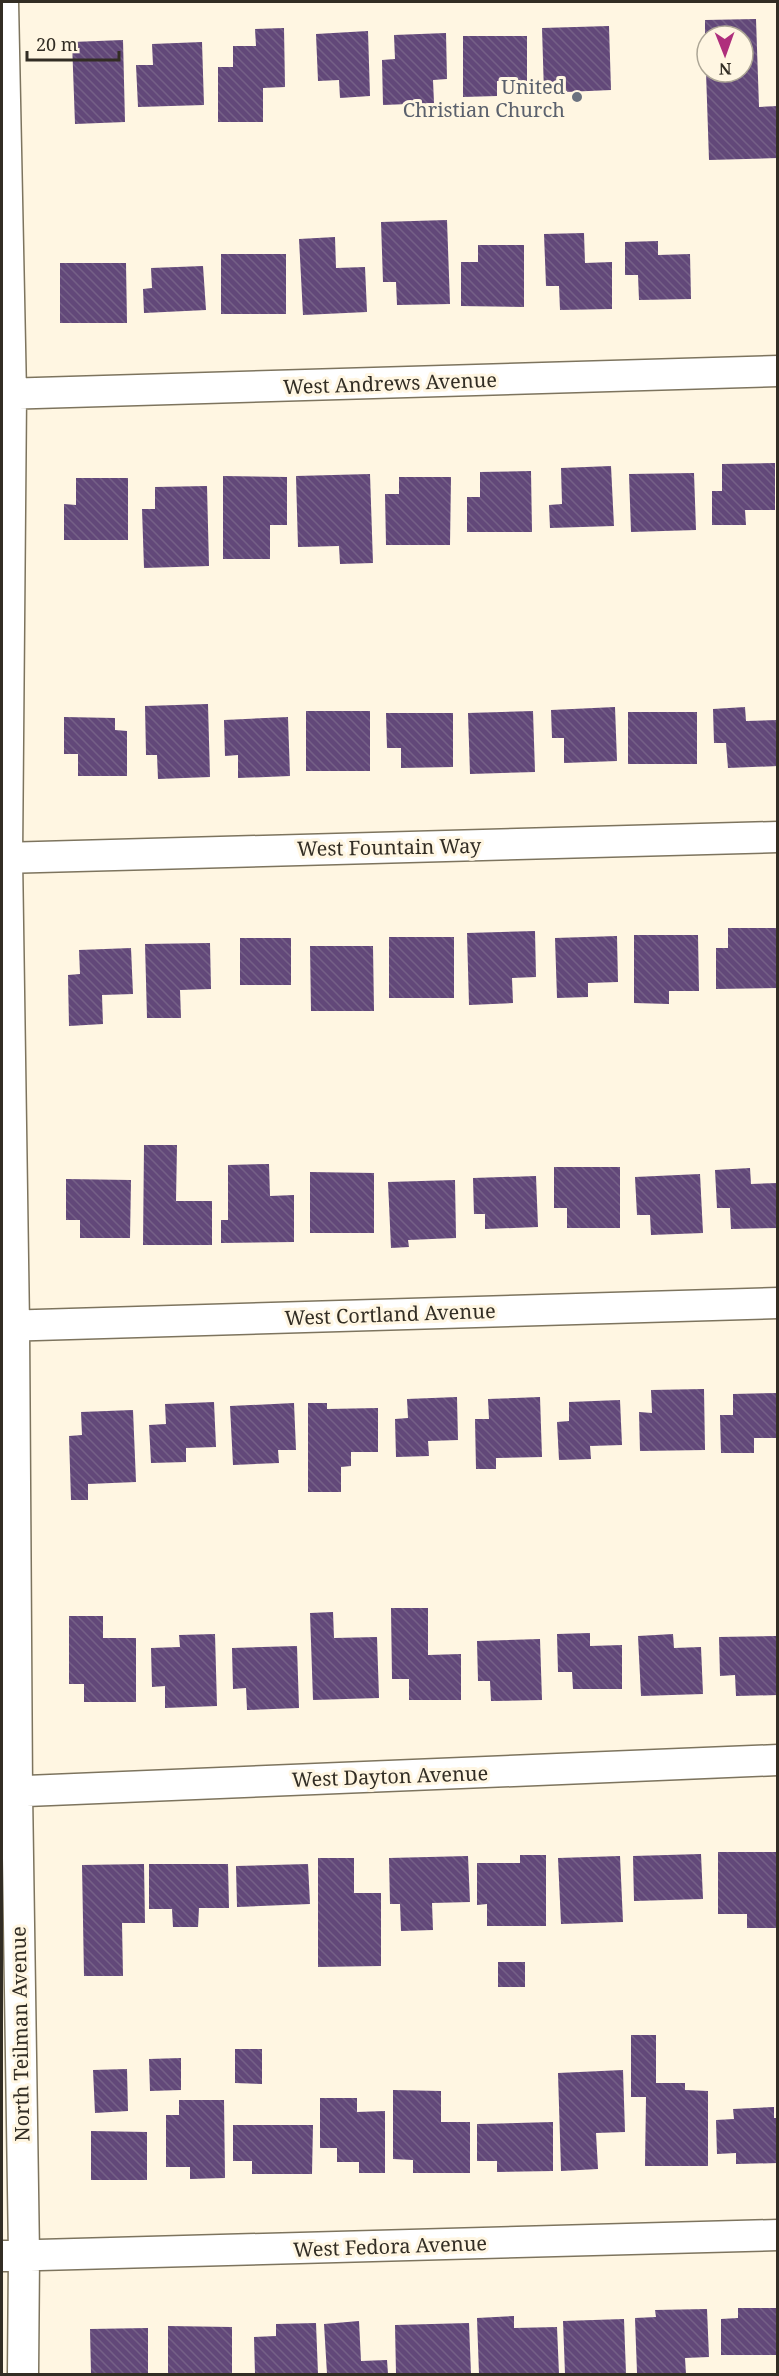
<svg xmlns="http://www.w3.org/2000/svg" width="779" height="2376" viewBox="0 0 779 2376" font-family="'Noto Serif',serif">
  <defs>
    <pattern id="building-back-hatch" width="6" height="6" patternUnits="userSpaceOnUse" patternTransform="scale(1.5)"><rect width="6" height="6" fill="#624879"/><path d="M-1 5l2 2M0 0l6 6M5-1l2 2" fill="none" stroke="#756087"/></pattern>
  </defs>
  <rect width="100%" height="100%" fill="#fff6e2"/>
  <path fill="url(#building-back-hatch)" d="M 756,19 L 759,107 L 778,106 L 778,158 L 709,160 L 706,72 L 743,72 L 743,36 L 705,36 L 705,20 Z
    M 609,26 L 611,90 L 544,93 L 542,28 Z
    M 284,28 L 285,87 L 263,88 L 263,122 L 218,122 L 218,67 L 233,67 L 233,46 L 256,46 L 255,29 Z
    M 368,31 L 370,96 L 340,98 L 339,80 L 318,81 L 316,34 Z
    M 446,33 L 447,79 L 433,80 L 434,103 L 383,105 L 382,60 L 395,59 L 394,35 Z
    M 463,36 L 527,36 L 527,81 L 497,81 L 497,96 L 463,97 Z
    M 123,40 L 125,122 L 75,124 L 72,42 Z
    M 202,42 L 204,105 L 138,107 L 136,65 L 153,65 L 152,44 Z
    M 447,220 L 450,304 L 397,305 L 396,282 L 383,282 L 381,222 Z
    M 584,233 L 585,263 L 612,262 L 612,309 L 560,310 L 559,286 L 546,286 L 544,234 Z
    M 335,237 L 336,268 L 365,267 L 367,312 L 303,315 L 299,239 Z
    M 658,241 L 658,255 L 690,254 L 691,299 L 639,300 L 638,275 L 625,275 L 625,242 Z
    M 478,245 L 524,245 L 524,307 L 461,306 L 461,262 L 478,262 Z
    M 221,254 L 286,254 L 286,314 L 221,314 Z
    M 60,263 L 126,263 L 127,323 L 60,323 Z
    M 203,266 L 206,310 L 144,313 L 143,289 L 152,288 L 151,268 Z
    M 775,463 L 775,510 L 745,510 L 746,525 L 712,525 L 712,491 L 722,491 L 722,464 Z
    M 611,466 L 614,526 L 550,528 L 549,505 L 562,504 L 561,468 Z
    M 531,471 L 532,532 L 467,532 L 467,497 L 480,497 L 480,472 Z
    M 694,473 L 696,530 L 631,532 L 629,474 Z
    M 370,474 L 373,563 L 340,564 L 339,546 L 298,547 L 296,476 Z
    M 223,476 L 287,477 L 287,525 L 270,525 L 270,559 L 223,559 Z
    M 399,477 L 451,477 L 450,545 L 386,545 L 385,494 L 399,494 Z
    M 76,478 L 128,478 L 128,540 L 64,540 L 64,504 L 76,505 Z
    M 207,486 L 209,566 L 144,568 L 142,509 L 155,509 L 155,487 Z
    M 208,704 L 210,777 L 158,779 L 157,755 L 146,755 L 145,706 Z
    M 615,707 L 617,761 L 564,763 L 564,738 L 552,738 L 551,710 Z
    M 745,707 L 746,721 L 777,720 L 778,766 L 728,768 L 726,743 L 714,743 L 713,709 Z
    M 306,711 L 370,711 L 370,771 L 306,771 Z
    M 533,711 L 535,772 L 470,774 L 468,713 Z
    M 628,712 L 697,712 L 697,764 L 628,764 Z
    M 386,713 L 453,713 L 453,767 L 401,768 L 401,748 L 387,748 Z
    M 64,717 L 115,718 L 115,730 L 127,731 L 127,776 L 78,776 L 78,754 L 64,754 Z
    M 288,717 L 290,776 L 238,778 L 238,755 L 225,756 L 224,720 Z
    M 728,928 L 778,928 L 778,988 L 716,989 L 716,948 L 728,948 Z
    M 535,931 L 536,977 L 512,978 L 513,1003 L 469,1005 L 467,933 Z
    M 634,935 L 698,935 L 699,991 L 669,991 L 669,1004 L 634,1003 Z
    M 617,936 L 618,982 L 588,983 L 588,997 L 557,998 L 555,938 Z
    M 389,937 L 454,937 L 454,998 L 389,998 Z
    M 240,938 L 291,938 L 291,985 L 240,985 Z
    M 210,943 L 211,989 L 180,990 L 181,1018 L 147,1018 L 145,944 Z
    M 310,946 L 373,946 L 374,1011 L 311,1011 Z
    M 131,948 L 133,994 L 102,995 L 103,1024 L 69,1026 L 68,975 L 80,974 L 79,950 Z
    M 144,1145 L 177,1145 L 176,1201 L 212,1201 L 212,1245 L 143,1245 Z
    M 269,1164 L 270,1196 L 294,1195 L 294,1242 L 221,1243 L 221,1220 L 228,1220 L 228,1165 Z
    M 554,1167 L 620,1167 L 620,1228 L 567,1228 L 567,1208 L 554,1208 Z
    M 750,1168 L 751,1184 L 778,1183 L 778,1228 L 731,1229 L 730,1208 L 717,1208 L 715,1170 Z
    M 310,1172 L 374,1173 L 374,1233 L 310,1233 Z
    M 700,1174 L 703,1233 L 651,1235 L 650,1215 L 637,1215 L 635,1177 Z
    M 536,1176 L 538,1227 L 485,1229 L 485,1214 L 474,1214 L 473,1178 Z
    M 66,1179 L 131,1180 L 130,1238 L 80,1238 L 80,1220 L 66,1220 Z
    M 455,1180 L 456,1238 L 408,1240 L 409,1247 L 391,1248 L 388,1182 Z
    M 704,1389 L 705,1450 L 640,1451 L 639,1412 L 652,1413 L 651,1390 Z
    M 778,1393 L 778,1438 L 754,1438 L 754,1453 L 721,1453 L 720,1415 L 733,1415 L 733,1394 Z
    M 457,1397 L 458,1440 L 428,1441 L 429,1456 L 396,1457 L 395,1419 L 408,1418 L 407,1399 Z
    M 540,1397 L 542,1457 L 496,1458 L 496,1469 L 476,1469 L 475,1419 L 489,1419 L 488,1399 Z
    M 620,1400 L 622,1445 L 590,1446 L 591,1459 L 559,1460 L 557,1422 L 569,1421 L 569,1402 Z
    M 214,1402 L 216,1447 L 186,1448 L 186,1462 L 151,1463 L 149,1425 L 166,1424 L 165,1404 Z
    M 294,1403 L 296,1450 L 278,1450 L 279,1463 L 233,1465 L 230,1406 Z
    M 308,1403 L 327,1403 L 327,1409 L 378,1408 L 378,1452 L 351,1452 L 351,1466 L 341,1467 L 341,1492 L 308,1492 Z
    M 133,1410 L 136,1482 L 88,1484 L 88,1500 L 71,1500 L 69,1436 L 82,1435 L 81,1412 Z
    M 391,1608 L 428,1608 L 428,1655 L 461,1654 L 461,1700 L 409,1700 L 409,1679 L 392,1679 Z
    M 333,1612 L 334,1638 L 377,1637 L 379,1698 L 313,1700 L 310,1613 Z
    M 69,1616 L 103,1616 L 103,1638 L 136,1638 L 136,1702 L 84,1702 L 84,1684 L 69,1684 Z
    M 590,1633 L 590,1646 L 622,1645 L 622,1689 L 573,1689 L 572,1672 L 558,1672 L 557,1634 Z
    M 215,1634 L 217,1706 L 165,1708 L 165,1686 L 152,1687 L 151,1648 L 180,1647 L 179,1635 Z
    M 673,1634 L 674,1648 L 701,1647 L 703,1694 L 641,1696 L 638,1636 Z
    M 776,1636 L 778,1695 L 736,1696 L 735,1675 L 720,1676 L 719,1637 Z
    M 540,1639 L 542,1700 L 491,1701 L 490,1681 L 478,1681 L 477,1641 Z
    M 297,1646 L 299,1708 L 247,1710 L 246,1688 L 233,1689 L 232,1648 Z
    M 718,1852 L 778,1852 L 778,1928 L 747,1928 L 747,1914 L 718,1914 Z
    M 701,1854 L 703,1899 L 634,1901 L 633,1856 Z
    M 520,1855 L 546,1855 L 546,1926 L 487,1926 L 487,1904 L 477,1905 L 477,1863 L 520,1863 Z
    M 468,1856 L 470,1902 L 432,1903 L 433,1930 L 401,1931 L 400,1904 L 390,1904 L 389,1858 Z
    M 620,1856 L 623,1922 L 561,1924 L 558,1858 Z
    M 318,1858 L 354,1858 L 354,1893 L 381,1893 L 381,1966 L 318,1967 Z
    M 144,1864 L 145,1923 L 122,1923 L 123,1976 L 84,1976 L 82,1865 Z
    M 149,1864 L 228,1864 L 229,1908 L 199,1908 L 198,1927 L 173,1927 L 172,1909 L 149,1909 Z
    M 308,1864 L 310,1904 L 237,1907 L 236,1866 Z
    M 498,1962 L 525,1962 L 525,1987 L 498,1987 Z
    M 631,2035 L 656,2035 L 656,2083 L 685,2083 L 685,2090 L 708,2091 L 708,2166 L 645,2166 L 646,2097 L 631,2097 Z
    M 235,2049 L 262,2049 L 262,2084 L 235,2083 Z
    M 181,2058 L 181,2090 L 150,2091 L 149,2059 Z
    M 127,2069 L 128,2111 L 95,2113 L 93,2070 Z
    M 623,2070 L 625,2132 L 596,2133 L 598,2169 L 561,2171 L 558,2073 Z
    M 393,2090 L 441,2091 L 441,2122 L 470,2122 L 470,2173 L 413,2173 L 413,2160 L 393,2159 Z
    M 320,2098 L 357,2098 L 357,2112 L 385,2111 L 385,2173 L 359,2173 L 359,2162 L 337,2162 L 337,2148 L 320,2148 Z
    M 179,2100 L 224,2100 L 225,2178 L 190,2179 L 190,2167 L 166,2167 L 166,2115 L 179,2115 Z
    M 774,2107 L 774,2118 L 778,2118 L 778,2163 L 736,2164 L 736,2153 L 717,2154 L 716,2120 L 734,2119 L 733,2109 Z
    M 553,2122 L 553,2171 L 497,2172 L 497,2161 L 477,2161 L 477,2124 Z
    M 233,2125 L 313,2125 L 312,2174 L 252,2174 L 252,2161 L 233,2161 Z
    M 91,2131 L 147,2132 L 147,2180 L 91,2180 Z
    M 738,2308 L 778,2308 L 778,2355 L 721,2355 L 721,2319 L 738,2318 Z
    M 707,2309 L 709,2357 L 685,2358 L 686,2374 L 637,2373 L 635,2318 L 656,2317 L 655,2310 Z
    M 514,2316 L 514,2328 L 557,2327 L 559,2374 L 479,2374 L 477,2318 Z
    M 624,2319 L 626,2374 L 565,2374 L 563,2321 Z
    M 359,2321 L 361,2361 L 387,2360 L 388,2374 L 327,2374 L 324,2324 Z
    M 316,2323 L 318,2374 L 255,2374 L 254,2337 L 276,2336 L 276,2324 Z
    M 469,2323 L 471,2374 L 396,2374 L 395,2325 Z
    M 168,2326 L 232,2327 L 232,2374 L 168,2373 Z
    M 148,2328 L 148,2374 L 91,2374 L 90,2329 Z"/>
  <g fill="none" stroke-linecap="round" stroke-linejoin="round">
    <defs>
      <path id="minor" d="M 3,2 L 11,394 L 7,857 L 14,1326 L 17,1792 L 24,2255 L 23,2374
        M 2,394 L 778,371
        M 2,858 L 778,837
        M 2,1326 L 778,1303
        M 2,1792 L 778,1760
        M 2,2256 L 778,2235"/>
    </defs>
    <use href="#minor" stroke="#7d745e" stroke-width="33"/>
    <use href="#minor" stroke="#fff" stroke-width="30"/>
  </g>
  <circle fill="#6b7280" stroke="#fff6e2" stroke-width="2" cx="577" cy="97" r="6"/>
  <g text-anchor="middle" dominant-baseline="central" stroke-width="6" stroke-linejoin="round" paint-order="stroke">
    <g font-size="20" fill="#5b616d" stroke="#fff6e2" text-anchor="end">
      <text x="565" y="86">United<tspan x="565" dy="23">Christian Church</tspan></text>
    </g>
    <g font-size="20" fill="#322d24" stroke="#fff6e2">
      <text transform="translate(390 383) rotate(-2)">West Andrews Avenue</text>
      <text transform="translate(389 847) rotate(-1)">West Fountain Way</text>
      <text transform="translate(390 1314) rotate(-2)">West Cortland Avenue</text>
      <text transform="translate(390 1776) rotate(-2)">West Dayton Avenue</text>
      <text transform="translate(20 2034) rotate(-91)">North Teilman Avenue</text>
      <text transform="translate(390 2246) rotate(-2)">West Fedora Avenue</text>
    </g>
  </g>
  <rect width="779" height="2376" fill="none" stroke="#322d24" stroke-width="6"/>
  <g transform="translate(725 54) rotate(179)"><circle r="28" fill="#fff6e2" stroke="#ada696" stroke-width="1.5"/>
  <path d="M0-4.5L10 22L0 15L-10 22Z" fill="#af2f7c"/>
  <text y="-9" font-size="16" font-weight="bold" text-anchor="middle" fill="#322d24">N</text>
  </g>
  <path d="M27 51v9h92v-9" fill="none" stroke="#322d24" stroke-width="3"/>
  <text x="36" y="51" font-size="18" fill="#322d24" stroke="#fff6e2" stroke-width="4.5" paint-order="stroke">20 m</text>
</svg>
